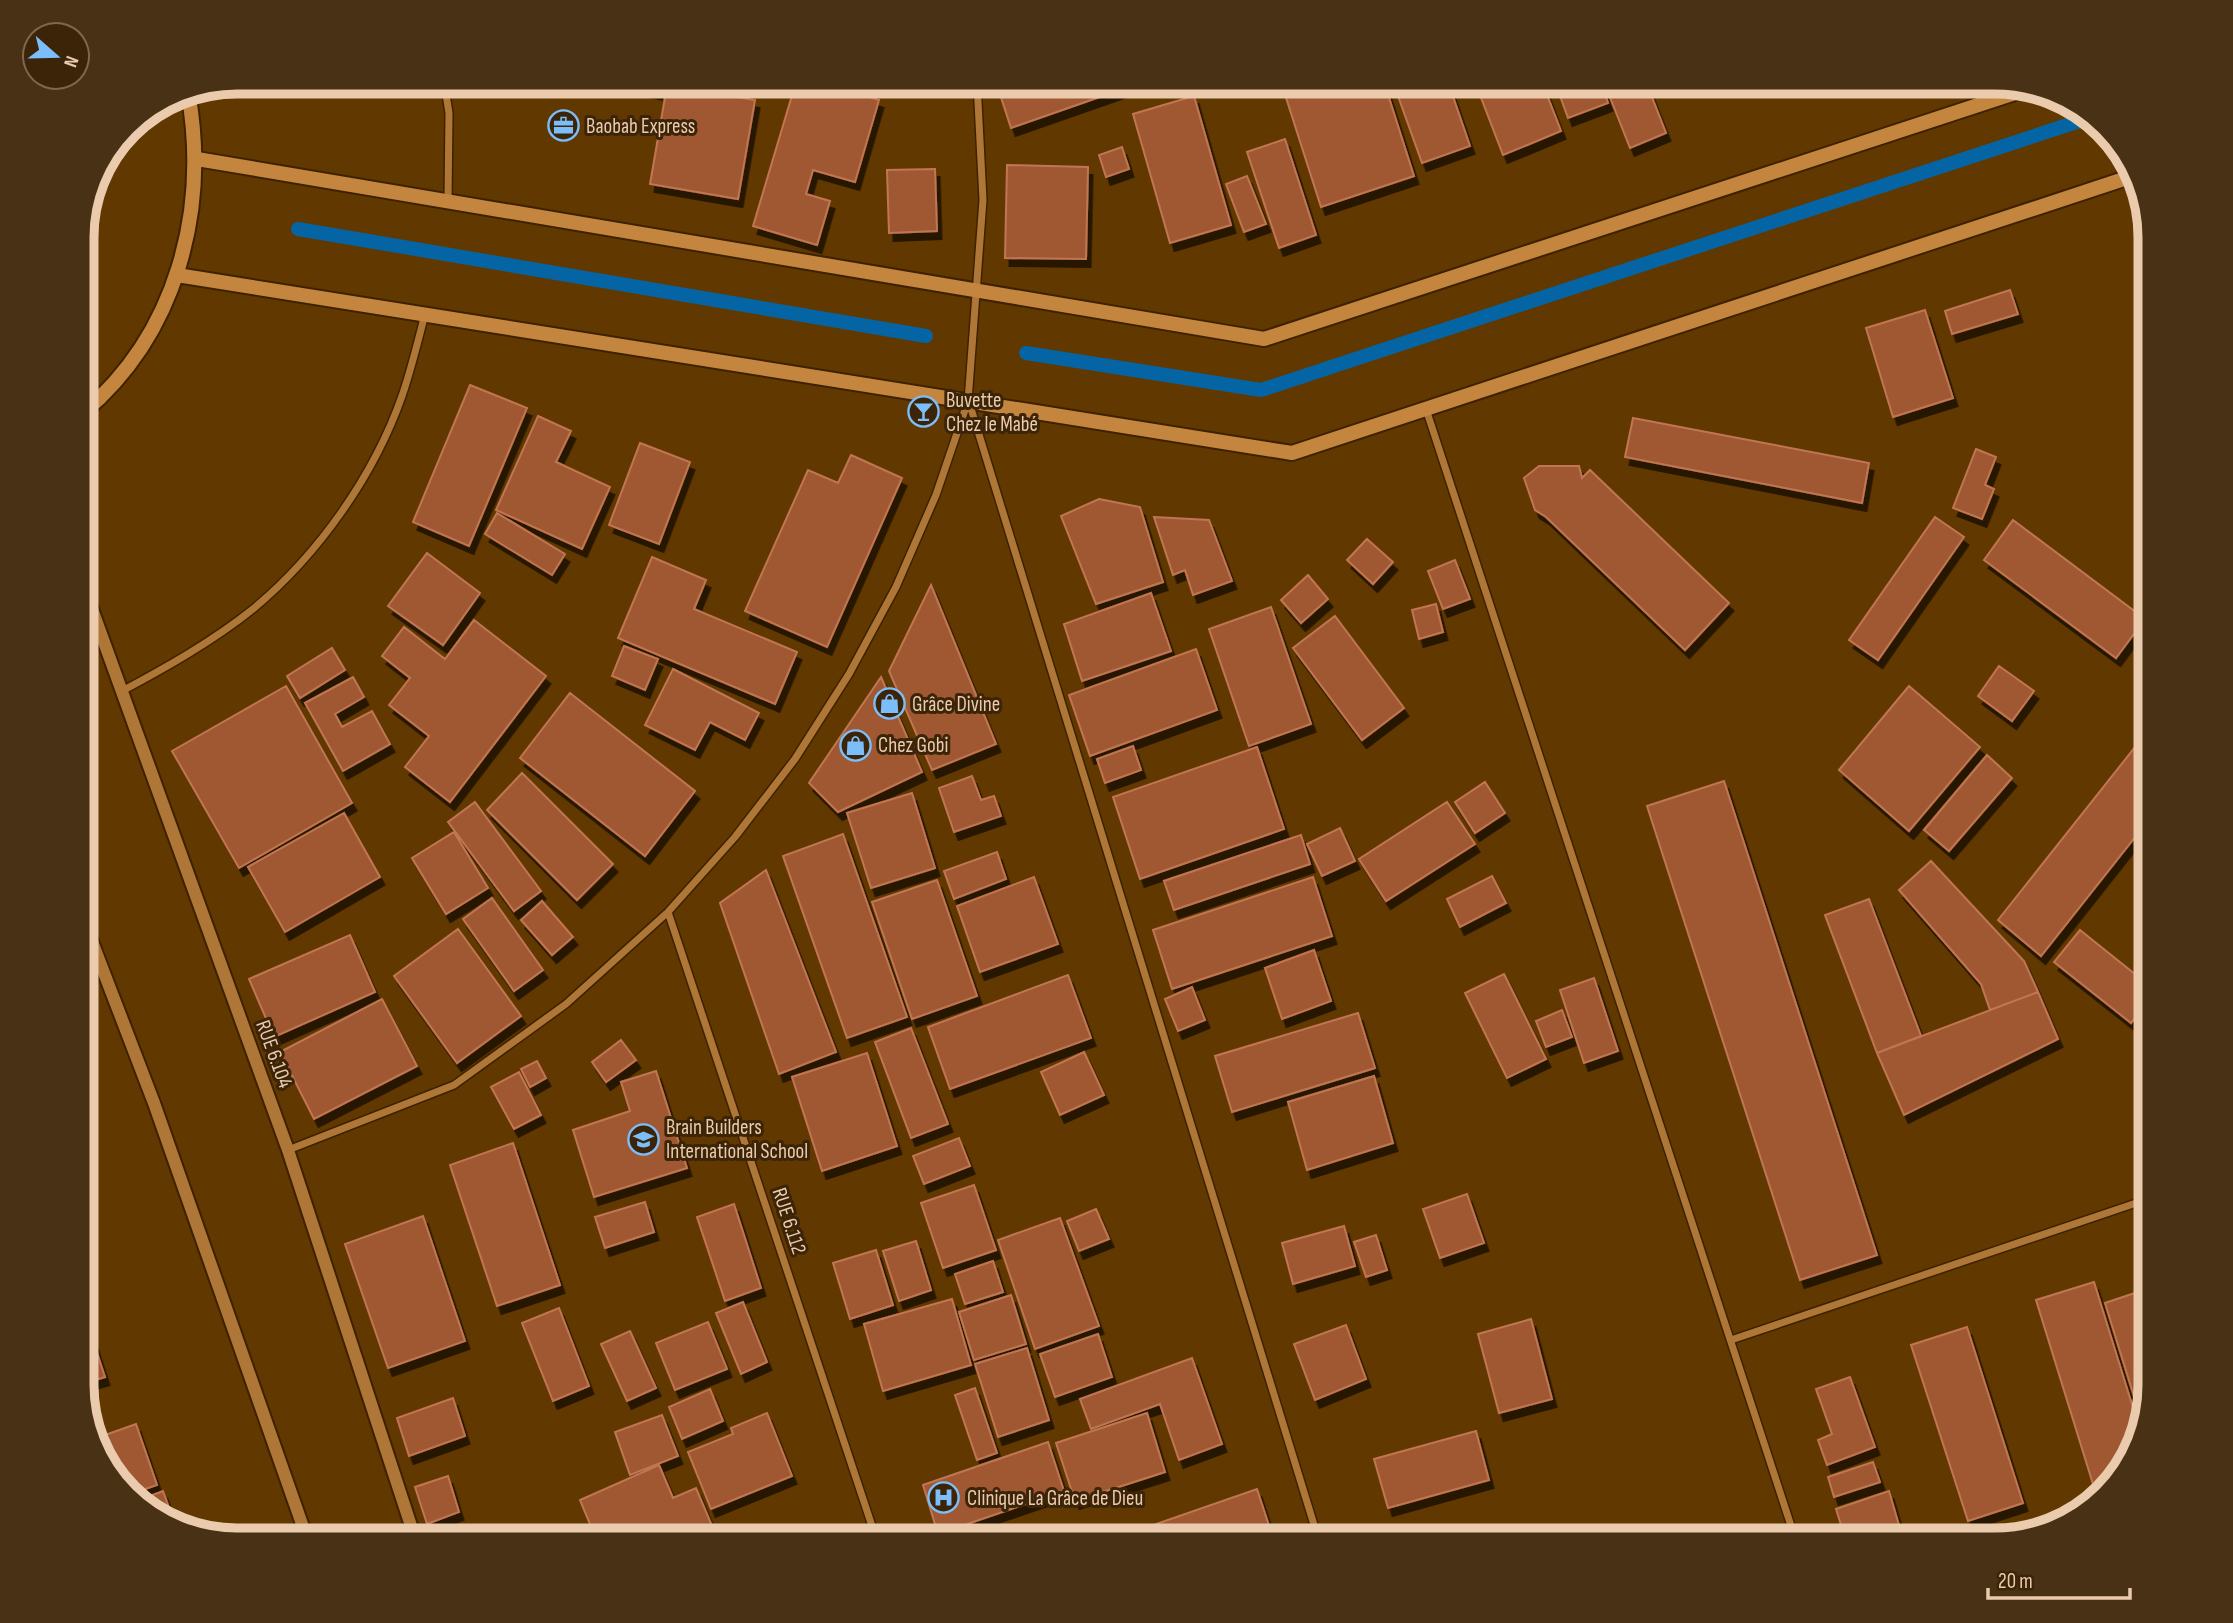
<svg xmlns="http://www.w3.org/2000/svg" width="2233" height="1623" viewBox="0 0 2233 1623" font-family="'Sofia Sans Condensed',sans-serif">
  <defs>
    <filter id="shadow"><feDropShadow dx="4.5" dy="8" stdDeviation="0" flood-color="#0009"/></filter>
  </defs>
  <rect width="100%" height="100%" fill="#613800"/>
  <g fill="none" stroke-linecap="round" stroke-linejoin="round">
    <path stroke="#0565a4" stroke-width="14" d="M 298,229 L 926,336
      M 1026,353 L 1261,390 L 2092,117"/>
  </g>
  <path fill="#9f5833" stroke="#c17652" stroke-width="2" filter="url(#shadow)" d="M 627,82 L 666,82 L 664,93 L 626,85 Z
    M 796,82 L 820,82 L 879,100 L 855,182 L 813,170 L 806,194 L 830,201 L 817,245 L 753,226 Z
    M 996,82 L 1130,82 L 1131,86 L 1011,128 Z
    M 1281,82 L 1384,82 L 1414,176 L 1321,207 Z
    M 1393,82 L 1448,82 L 1470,146 L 1422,163 Z
    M 1475,82 L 1542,82 L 1561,131 L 1503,155 Z
    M 1555,82 L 1601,82 L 1608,103 L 1568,118 Z
    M 1604,82 L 1646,82 L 1666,133 L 1630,148 Z
    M 667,86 L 755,100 L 738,199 L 650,184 Z
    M 1194,96 L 1231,225 L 1170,243 L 1133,114 Z
    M 1285,139 L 1316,235 L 1279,248 L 1247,152 Z
    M 1122,147 L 1129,169 L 1106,177 L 1099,155 Z
    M 1007,165 L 1088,167 L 1086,259 L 1005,258 Z
    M 935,169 L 937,231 L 889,233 L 887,170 Z
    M 1247,176 L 1266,224 L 1244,232 L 1226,184 Z
    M 2010,290 L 2018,314 L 1952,334 L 1945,311 Z
    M 1925,310 L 1953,398 L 1893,417 L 1866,328 Z
    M 470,385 L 527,408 L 469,546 L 413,522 Z
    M 538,416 L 571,431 L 556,462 L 610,487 L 582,549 L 496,510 Z
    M 1633,418 L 1869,463 L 1862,503 L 1625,457 Z
    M 640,443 L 690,462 L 659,544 L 609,525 Z
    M 1976,449 L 1996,457 L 1985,485 L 1994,489 L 1982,519 L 1953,508 Z
    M 851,455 L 902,478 L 827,647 L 745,611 L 808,470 L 838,483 Z
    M 1539,466 L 1579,466 L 1582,478 L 1590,470 L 1729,603 L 1685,650 L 1546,517 L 1535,510 L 1524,478 Z
    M 1099,499 L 1140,507 L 1163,582 L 1096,604 L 1061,516 Z
    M 497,513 L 565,554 L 552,575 L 485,534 Z
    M 1154,517 L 1209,520 L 1232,581 L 1193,595 L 1185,570 L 1173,575 Z
    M 1935,517 L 1964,537 L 1878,660 L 1849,640 Z
    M 2013,520 L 2145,619 L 2116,658 L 1984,560 Z
    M 1367,539 L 1393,562 L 1373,584 L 1347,560 Z
    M 427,553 L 480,593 L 443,645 L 388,606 Z
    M 652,557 L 706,580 L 694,609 L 797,652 L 775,704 L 618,638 Z
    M 1455,560 L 1470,599 L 1443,609 L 1428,571 Z
    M 1308,575 L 1328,599 L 1301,623 L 1281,600 Z
    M 931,585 L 996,744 L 932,770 L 889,671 Z
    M 1151,593 L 1171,651 L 1082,681 L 1064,624 Z
    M 1436,604 L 1443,632 L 1419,639 L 1412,610 Z
    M 1271,607 L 1311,724 L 1249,746 L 1209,629 Z
    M 1335,616 L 1404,708 L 1362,740 L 1293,648 Z
    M 474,620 L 546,676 L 450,802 L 405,767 L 429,736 L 389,705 L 410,678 L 382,656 L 404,627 L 445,659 Z
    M 624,646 L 658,659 L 645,690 L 612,676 Z
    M 332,648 L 345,670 L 300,698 L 287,676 Z
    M 1196,649 L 1217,710 L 1090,756 L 1069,695 Z
    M 1999,666 L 2034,691 L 2012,721 L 1978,696 Z
    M 673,669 L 759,713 L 745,740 L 710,722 L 695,750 L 645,725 Z
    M 353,677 L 364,697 L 335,714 L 342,727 L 372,711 L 390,744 L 343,771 L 305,703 Z
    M 881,677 L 922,772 L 838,812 L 809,783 Z
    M 286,686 L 352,803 L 239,868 L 172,751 Z
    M 1909,686 L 1980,747 L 1909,831 L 1839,770 Z
    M 570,693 L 695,791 L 645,856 L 520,758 Z
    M 2143,737 L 2151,744 L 2151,817 L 2041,956 L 1998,920 Z
    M 1133,746 L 1141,770 L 1105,783 L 1097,759 Z
    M 1257,747 L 1284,829 L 1140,879 L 1113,797 Z
    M 1987,755 L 2012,778 L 1949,851 L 1924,830 Z
    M 522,773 L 613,864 L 577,900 L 487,810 Z
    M 972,776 L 981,800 L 994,796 L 1001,816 L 954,832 L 939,788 Z
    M 1724,781 L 1877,1255 L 1800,1280 L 1647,806 Z
    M 1485,782 L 1505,813 L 1475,833 L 1455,802 Z
    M 912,793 L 935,868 L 871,888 L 847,813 Z
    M 475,802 L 541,891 L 514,911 L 448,822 Z
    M 1447,802 L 1475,844 L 1386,901 L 1359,859 Z
    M 344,813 L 380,877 L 285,932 L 248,867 Z
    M 1340,828 L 1355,861 L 1322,876 L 1307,844 Z
    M 454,832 L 488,888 L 446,914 L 412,858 Z
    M 843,834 L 907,1017 L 847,1038 L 783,856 Z
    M 1301,835 L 1310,864 L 1174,910 L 1164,881 Z
    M 997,852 L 1006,879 L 954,899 L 944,871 Z
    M 1931,861 L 2024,961 L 2038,992 L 1990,1010 L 1981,984 L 1899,890 Z
    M 766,870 L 836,1052 L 779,1074 L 720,903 Z
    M 1492,876 L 1506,903 L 1460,927 L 1447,899 Z
    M 1034,877 L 1058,944 L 980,972 L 957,906 Z
    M 1313,877 L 1332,936 L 1172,989 L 1153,930 Z
    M 937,880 L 977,996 L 912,1019 L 872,902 Z
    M 492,898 L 543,970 L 514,991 L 463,919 Z
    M 1869,899 L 1921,1036 L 1877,1053 L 1825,915 Z
    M 542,901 L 573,937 L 552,955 L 521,920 Z
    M 458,929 L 521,1016 L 457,1063 L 394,976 Z
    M 2080,930 L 2151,987 L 2151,997 L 2131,1023 L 2054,962 Z
    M 350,935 L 375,992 L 274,1037 L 249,979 Z
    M 1314,950 L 1331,1001 L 1282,1019 L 1265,968 Z
    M 1504,974 L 1546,1059 L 1507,1078 L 1465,993 Z
    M 1068,975 L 1091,1038 L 950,1089 L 928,1027 Z
    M 1594,978 L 1618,1051 L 1584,1063 L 1560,990 Z
    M 1192,987 L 1205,1020 L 1178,1031 L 1165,999 Z
    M 2038,992 L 2058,1039 L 1904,1115 L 1877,1053 Z
    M 382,999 L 417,1066 L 314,1119 L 280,1052 Z
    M 1562,1010 L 1572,1037 L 1546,1047 L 1536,1021 Z
    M 1358,1013 L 1375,1068 L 1232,1112 L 1215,1056 Z
    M 911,1028 L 948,1124 L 911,1138 L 875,1042 Z
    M 621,1040 L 636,1060 L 606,1082 L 592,1062 Z
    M 1084,1052 L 1104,1095 L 1060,1115 L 1041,1072 Z
    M 867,1053 L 897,1146 L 822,1171 L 792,1077 Z
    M 537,1061 L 546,1078 L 530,1087 L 521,1069 Z
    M 656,1071 L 687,1168 L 594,1197 L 573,1130 L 630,1111 L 621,1082 Z
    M 519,1072 L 541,1115 L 514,1129 L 491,1087 Z
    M 1374,1076 L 1393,1143 L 1307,1170 L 1288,1102 Z
    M 959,1138 L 970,1166 L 924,1184 L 913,1156 Z
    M 513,1143 L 560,1285 L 497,1306 L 450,1165 Z
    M 974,1185 L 996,1250 L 943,1268 L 921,1203 Z
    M 1467,1194 L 1484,1243 L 1440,1258 L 1423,1209 Z
    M 645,1202 L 654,1232 L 605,1248 L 595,1217 Z
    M 734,1204 L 761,1288 L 725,1301 L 697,1217 Z
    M 1096,1209 L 1109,1239 L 1079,1251 L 1067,1221 Z
    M 423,1216 L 465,1341 L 388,1368 L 345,1244 Z
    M 1060,1218 L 1099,1326 L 1035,1349 L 998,1240 Z
    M 1344,1226 L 1355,1266 L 1293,1284 L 1282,1243 Z
    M 1376,1235 L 1387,1270 L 1366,1277 L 1354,1242 Z
    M 916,1241 L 931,1290 L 899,1301 L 883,1251 Z
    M 876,1250 L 893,1305 L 850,1319 L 833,1263 Z
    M 993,1261 L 1003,1292 L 965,1304 L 955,1274 Z
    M 2094,1282 L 2138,1424 L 2119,1480 L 2097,1497 L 2036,1300 Z
    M 2150,1288 L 2151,1386 L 2140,1416 L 2105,1303 Z
    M 1011,1295 L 1026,1344 L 974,1360 L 959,1312 Z
    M 952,1299 L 971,1365 L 883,1391 L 864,1324 Z
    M 743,1302 L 767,1362 L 741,1374 L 716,1313 Z
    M 559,1308 L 589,1386 L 553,1401 L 522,1323 Z
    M 83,1310 L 105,1377 L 83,1384 Z
    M 1531,1319 L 1552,1399 L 1499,1413 L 1478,1334 Z
    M 708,1322 L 727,1369 L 675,1390 L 656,1343 Z
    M 1346,1325 L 1366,1379 L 1315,1400 L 1294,1344 Z
    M 1967,1327 L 2023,1503 L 1968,1521 L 1911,1345 Z
    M 630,1331 L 656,1388 L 627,1401 L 601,1344 Z
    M 1098,1334 L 1112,1377 L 1055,1397 L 1040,1354 Z
    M 1027,1348 L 1049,1420 L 998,1437 L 975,1364 Z
    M 1192,1358 L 1222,1444 L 1179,1460 L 1160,1404 L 1091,1429 L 1080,1399 Z
    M 1850,1377 L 1875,1447 L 1827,1465 L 1818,1440 L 1832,1434 L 1816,1389 Z
    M 975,1388 L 997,1453 L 977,1460 L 955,1395 Z
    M 710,1389 L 723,1421 L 682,1439 L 669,1407 Z
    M 453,1398 L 465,1436 L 409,1456 L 397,1418 Z
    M 767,1413 L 792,1476 L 711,1509 L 688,1452 L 733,1434 L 731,1428 Z
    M 1147,1413 L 1165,1472 L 1075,1501 L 1056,1443 Z
    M 662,1415 L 678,1456 L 630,1475 L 615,1432 Z
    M 136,1424 L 157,1485 L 131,1494 L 98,1454 L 94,1439 Z
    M 1476,1431 L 1489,1480 L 1388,1508 L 1374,1459 Z
    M 1048,1442 L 1064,1491 L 938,1534 L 923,1485 Z
    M 1873,1462 L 1880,1482 L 1834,1497 L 1828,1477 Z
    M 659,1465 L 673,1498 L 696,1488 L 712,1526 L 678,1541 L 597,1541 L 580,1500 Z
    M 448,1476 L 459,1512 L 427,1524 L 415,1487 Z
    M 1257,1489 L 1274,1541 L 1142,1541 L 1139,1530 Z
    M 163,1491 L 173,1519 L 143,1509 L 137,1501 Z
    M 1889,1491 L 1903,1539 L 1846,1541 L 1836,1509 Z
    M 556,1529 L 560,1541 L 521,1541 Z"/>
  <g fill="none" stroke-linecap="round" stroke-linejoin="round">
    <defs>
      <path id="minor" d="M 444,82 L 449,113 L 448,201
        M 969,402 L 1319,1541
        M 1426,409 L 1796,1541
        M 122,691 C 167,667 213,641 253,609 C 318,555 374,476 402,396 C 411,370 418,341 425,314
        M 668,912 L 877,1541
        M 288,1150 L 454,1085 L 566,1004 L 668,912 L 735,837 L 795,759 L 849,674 L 896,587 L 936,495 L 968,401 L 983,200 L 977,82
        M 1731,1340 L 2151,1198"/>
      <path id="tertiary" d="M 83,584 L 288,1150 L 416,1541
        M 83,918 L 154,1103 L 308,1541"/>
      <path id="secondary" d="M 197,159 L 1264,339 L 2021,91
        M 177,275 L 1292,453 L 2136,175
        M 83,413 C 177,334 209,210 188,92"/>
    </defs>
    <use href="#minor" stroke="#3e2200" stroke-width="10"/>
    <use href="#tertiary" stroke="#3e2200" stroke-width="16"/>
    <use href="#secondary" stroke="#3e2200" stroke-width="18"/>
    <use href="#minor" stroke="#af7737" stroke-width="7"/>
    <use href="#tertiary" stroke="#af7737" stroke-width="12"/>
    <use href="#secondary" stroke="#c4853f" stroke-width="14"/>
  </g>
  <defs>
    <symbol id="office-ring" viewBox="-11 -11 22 22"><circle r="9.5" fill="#3b2408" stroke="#7cbef9" stroke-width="1.5"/><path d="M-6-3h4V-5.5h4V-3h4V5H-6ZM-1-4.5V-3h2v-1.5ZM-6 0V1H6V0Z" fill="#7cbef9"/></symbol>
    <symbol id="bar-ring" viewBox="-11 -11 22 22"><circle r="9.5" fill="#3b2408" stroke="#7cbef9" stroke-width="1.5"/><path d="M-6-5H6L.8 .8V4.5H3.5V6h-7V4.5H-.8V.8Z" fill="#7cbef9"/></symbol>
    <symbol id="shop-ring" viewBox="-11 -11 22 22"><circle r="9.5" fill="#3b2408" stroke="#7cbef9" stroke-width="1.5"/><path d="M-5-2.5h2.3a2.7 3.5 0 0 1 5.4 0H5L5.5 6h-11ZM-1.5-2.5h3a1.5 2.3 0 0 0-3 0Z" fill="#7cbef9"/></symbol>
    <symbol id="school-ring" viewBox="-11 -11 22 22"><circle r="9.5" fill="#3b2408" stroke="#7cbef9" stroke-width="1.5"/><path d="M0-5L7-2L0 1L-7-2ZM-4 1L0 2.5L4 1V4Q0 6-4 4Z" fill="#7cbef9"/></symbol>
    <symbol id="hospital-ring" viewBox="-11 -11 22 22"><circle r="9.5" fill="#3b2408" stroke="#7cbef9" stroke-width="1.5"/><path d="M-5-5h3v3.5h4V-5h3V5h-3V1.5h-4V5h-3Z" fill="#7cbef9"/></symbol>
  </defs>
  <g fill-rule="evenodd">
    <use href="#office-ring" x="546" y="108" width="35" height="35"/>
    <use href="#bar-ring" x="906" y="394" width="35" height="35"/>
    <use href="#shop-ring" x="872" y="686" width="35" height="35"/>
    <use href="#shop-ring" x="838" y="728" width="35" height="35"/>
    <use href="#school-ring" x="626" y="1122" width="35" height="35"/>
    <use href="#hospital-ring" x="926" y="1480" width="35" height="35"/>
  </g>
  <g text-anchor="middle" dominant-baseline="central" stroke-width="6" stroke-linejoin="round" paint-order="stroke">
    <g font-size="21" fill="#eacbad" stroke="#3b2408" text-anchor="start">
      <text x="586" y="126">Baobab Express</text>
      <text x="946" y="400">Buvette<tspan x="946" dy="24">Chez le Mabé</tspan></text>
      <text x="912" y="704">Grâce Divine</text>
      <text x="878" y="745">Chez Gobi</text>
      <text x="666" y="1127">Brain Builders<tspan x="666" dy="24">International School</tspan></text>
      <text x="967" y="1498">Clinique La Grâce de Dieu</text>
    </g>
    <g font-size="21" fill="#eacbad" stroke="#3b2408">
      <text transform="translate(274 1054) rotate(70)">RUE 6.104</text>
      <text transform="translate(789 1221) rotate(72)">RUE 6.112</text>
    </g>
  </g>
  <path d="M0 0H2233V1623H0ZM237 94H1995A143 143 0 0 1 2138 237V1385A143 143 0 0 1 1995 1528H237A143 143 0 0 1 94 1385V237A143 143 0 0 1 237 94Z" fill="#493115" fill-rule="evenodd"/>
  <path fill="none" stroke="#eacbad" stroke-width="9" d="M237 94H1995A143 143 0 0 1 2138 237V1385A143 143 0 0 1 1995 1528H237A143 143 0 0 1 94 1385V237A143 143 0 0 1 237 94Z"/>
  <g transform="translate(56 56) rotate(110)"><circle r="33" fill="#3b2408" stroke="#81674a" stroke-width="2"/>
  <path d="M0-5L12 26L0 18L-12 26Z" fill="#7cbef9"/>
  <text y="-10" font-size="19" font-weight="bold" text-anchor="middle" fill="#eacbad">N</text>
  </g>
  <path d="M1988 1588v10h142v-10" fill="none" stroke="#eacbad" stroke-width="3.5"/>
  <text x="1998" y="1588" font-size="21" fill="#eacbad" stroke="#3b2408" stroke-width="5" paint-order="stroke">20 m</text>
</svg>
